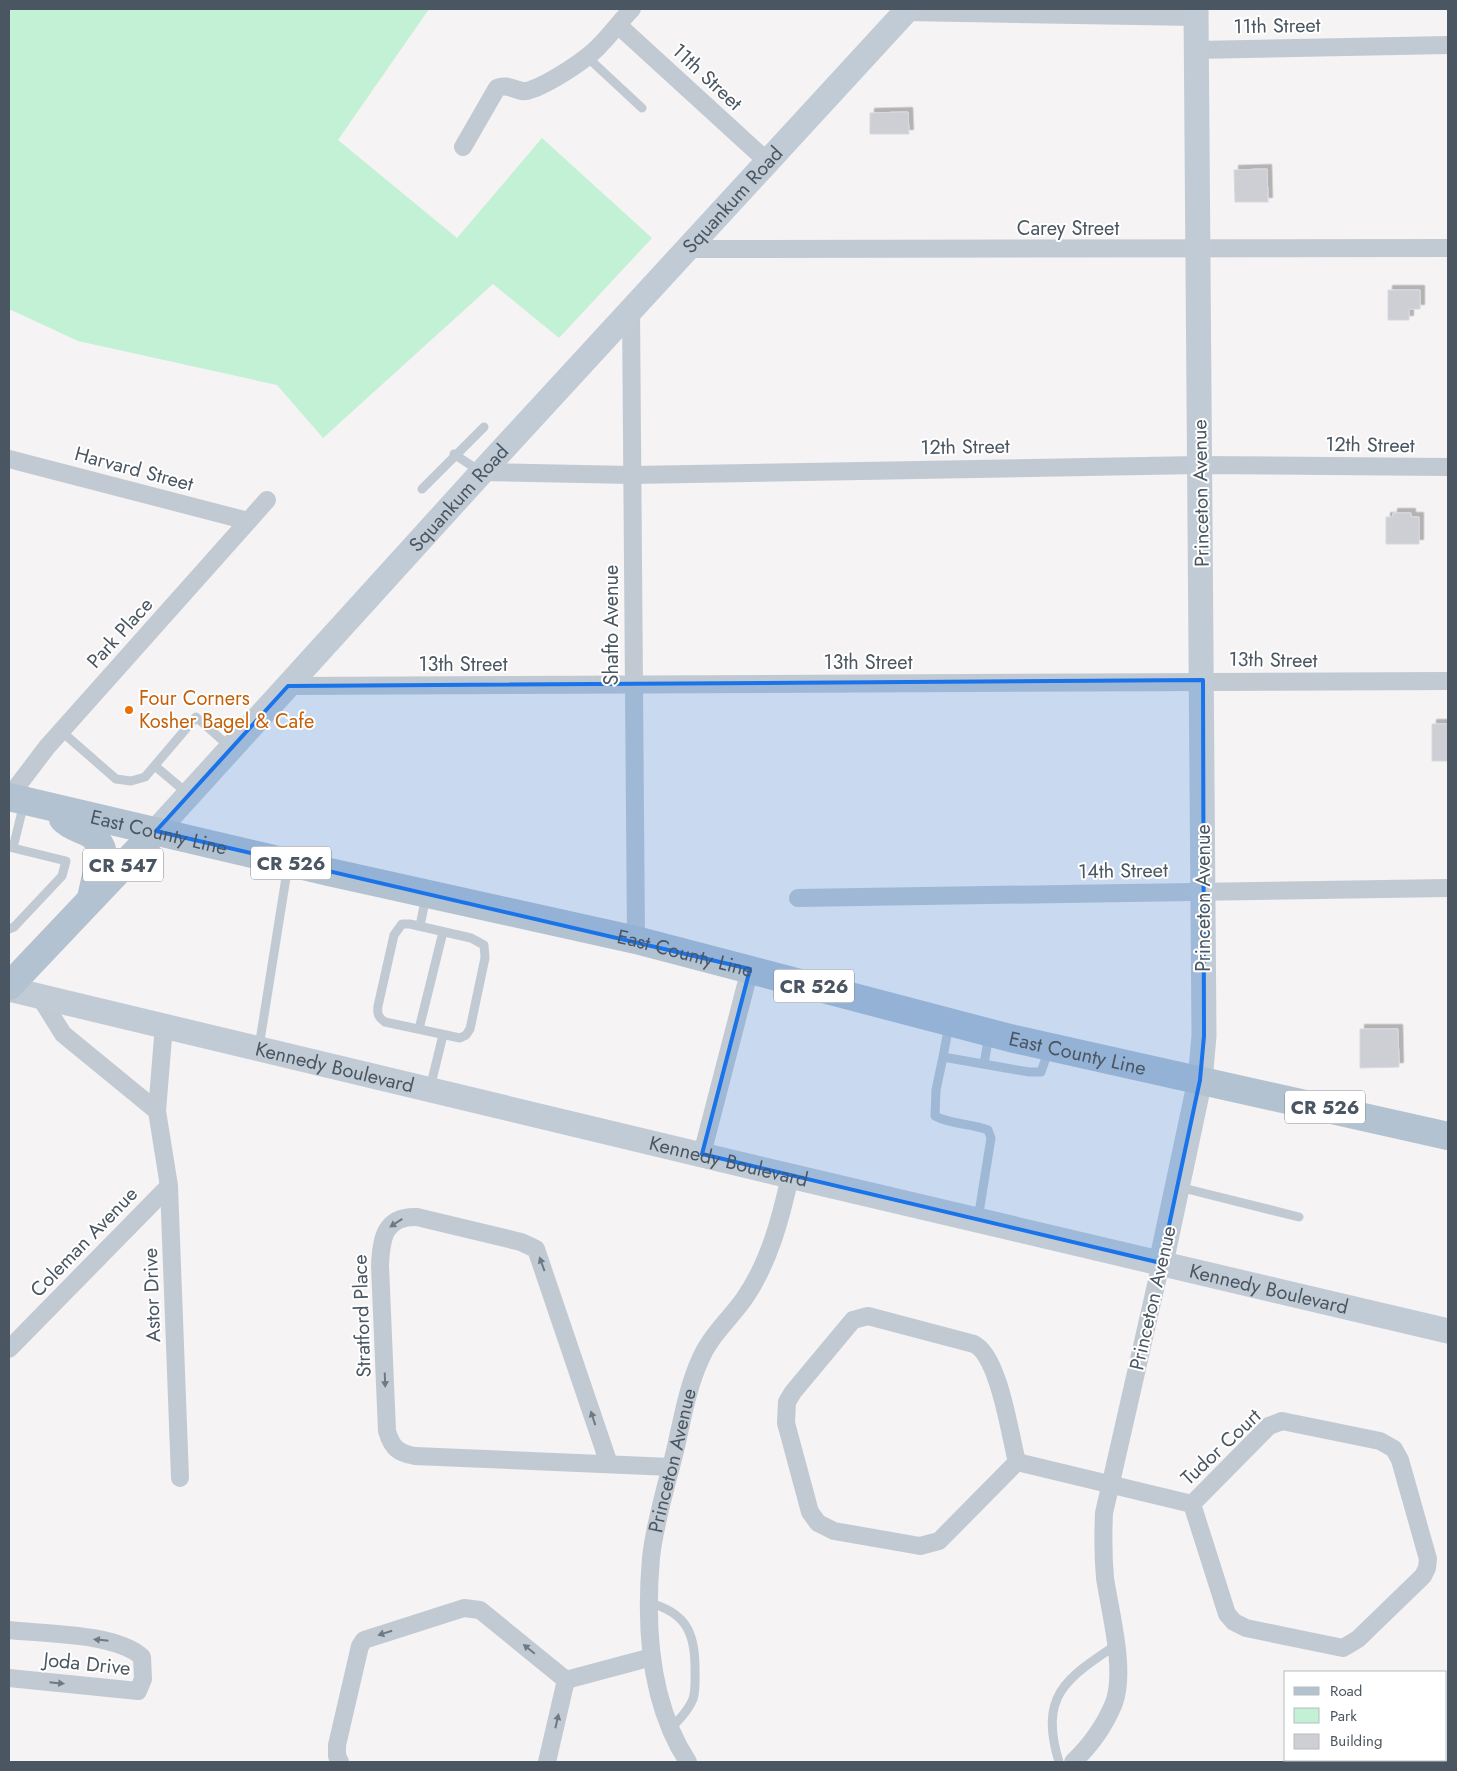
<svg xmlns="http://www.w3.org/2000/svg" width="1457" height="1771" viewBox="0 0 1457 1771" font-family="Jost,sans-serif">
  <defs>
    <filter id="shadow"><feDropShadow dx="4.5" dy="-4.5" stdDeviation="0" flood-color="#0004"/></filter>
  </defs>
  <rect width="100%" height="100%" fill="#f5f3f3"/>
  <path fill="#c3f1d5" d="M 9,9 L 429,9 L 338,140 L 457,238 L 542,138 L 652,238 L 559,338 L 493,284 L 323,438 L 277,385 L 78,341 L 9,309 Z"/>
  <path fill="#cdcfd5" stroke="#d7d9de" filter="url(#shadow)" d="M 908,112 L 909,134 L 870,134 L 870,113 Z
    M 1267,169 L 1268,202 L 1235,202 L 1234,170 Z
    M 1388,290 L 1420,290 L 1420,309 L 1409,309 L 1409,320 L 1388,320 Z
    M 1393,513 L 1411,513 L 1411,517 L 1419,517 L 1419,544 L 1386,544 L 1386,517 L 1393,517 Z
    M 1432,724 L 1448,724 L 1448,761 L 1432,761 Z
    M 1360,1029 L 1398,1029 L 1399,1067 L 1360,1068 Z"/>
  <g fill="none" stroke-linecap="round" stroke-linejoin="round">
    <path stroke="#c1cad2" stroke-width="9" d="M 586,56 L 642,108
      M 454,454 L 481,472
      M 422,489 L 484,427
      M 61,731 L 116,779 L 131,781 L 145,777 L 196,717 L 231,748
      M 155,766 L 187,793
      M 9,847 L 13,848 L 24,803
      M 402,924 L 410,924 L 471,938 L 484,945 L 485,958 L 470,1029 L 466,1035 L 460,1038 L 385,1022 C 378,1017 377,1014 378,1006 L 394,935 Z
      M 420,926 L 426,896
      M 9,929 L 14,927 L 62,876 L 66,861 L 13,848
      M 419,1029 L 443,932
      M 259,1047 L 288,865
      M 943,1057 L 949,1025
      M 984,1064 L 989,1035
      M 430,1088 L 443,1035
      M 1179,1187 L 1299,1217
      M 978,1219 L 991,1138 L 988,1130 C 970,1123 952,1125 935,1116 L 936,1090 L 943,1057 L 1029,1072 L 1041,1072 L 1049,1049
      M 650,1603 C 686,1613 695,1633 695,1668 C 695,1679 696,1690 693,1699 C 688,1711 678,1721 669,1730
      M 1059,1762 C 1039,1696 1065,1679 1116,1645"/>
    <g stroke="#c1cad2" stroke-width="18">
      <path d="M 905,12 L 1196,17"/>
      <path d="M 618,25 L 768,162"/>
      <path d="M 1197,50 L 1448,45"/>
      <path d="M 463,147 L 497,88 C 510,82 518,95 530,90 C 549,84 588,59 601,44 C 612,33 621,20 632,9"/>
      <path d="M 687,249 L 1448,248"/>
      <path d="M 631,310 L 636,940"/>
      <path d="M 9,459 L 248,521"/>
      <path d="M 482,472 L 631,475 L 1200,465 L 1448,467"/>
      <path d="M 288,686 L 1448,681"/>
      <path d="M 9,797 L 47,747 L 267,500"/>
      <path d="M 798,898 L 1448,888"/>
      <path d="M 40,997 L 63,1034 L 157,1111"/>
      <path d="M 164,1025 L 157,1111 L 169,1186 L 180,1478"/>
      <path d="M 702,1154 L 750,969"/>
      <path d="M 868,1316 L 974,1344 C 999,1356 1010,1435 1017,1462 L 939,1541 L 920,1546 L 834,1531 L 818,1523 L 810,1512 L 786,1423 L 787,1402 L 793,1392 L 853,1320 Z"/>
      <path d="M 9,1349 L 169,1186"/>
      <path d="M 1282,1421 L 1380,1441 L 1394,1449 L 1400,1460 L 1428,1559 L 1427,1568 L 1423,1576 L 1358,1639 L 1343,1648 L 1246,1628 L 1234,1622 L 1227,1614 L 1192,1504 L 1269,1426 Z"/>
      <path d="M 1017,1462 L 1192,1504"/>
      <path d="M 609,1464 L 536,1249 L 521,1242 L 417,1217 C 384,1216 381,1239 380,1266 L 387,1431 C 392,1448 398,1453 415,1456 L 671,1467"/>
      <path d="M 9,1630 C 45,1634 116,1633 142,1657 L 143,1679 L 138,1691 L 9,1678"/>
      <path d="M 566,1680 L 652,1657"/>
      <path d="M 340,1762 L 337,1756 L 337,1745 L 360,1646 L 364,1640 L 464,1608 L 480,1610 L 566,1680"/>
      <path d="M 547,1762 L 566,1680"/>
      <path id="s1" d="M 688,1762 C 650,1704 645,1626 651,1558 C 654,1526 667,1483 675,1451 C 682,1421 687,1389 700,1360 C 710,1336 729,1320 744,1299 C 769,1263 781,1218 790,1176"/>
      <path d="M 1073,1762 C 1090,1746 1105,1725 1114,1703 C 1126,1670 1110,1612 1105,1578 C 1103,1556 1103,1535 1104,1513 L 1161,1263"/>
    </g>
    <g stroke="#c1cbd6" stroke-width="25">
      <path id="s2" d="M 156,831 L 482,472 L 908,9"/>
      <path id="s3" d="M 9,989 L 790,1176 L 1448,1331"/>
      <path d="M 1161,1263 L 1200,1080 L 1204,1036 L 1196,9"/>
    </g>
    <g stroke="#b3c2d1" stroke-width="28">
      <path id="s4" d="M 9,797 L 329,872 L 636,940 L 1010,1038 L 1448,1136"/>
      <path d="M 63,819 C 76,833 92,826 102,849 L 91,898"/>
      <path d="M 9,986 L 156,831"/>
    </g>
  </g>
  <defs><path id="oneway-solid" d="M-6-.8H1V-3.2L6.5 0L1 3.2V.8H-6Z" transform="scale(1.25)"/></defs>
  <g fill="#6e7983">
    <use href="#oneway-solid" transform="translate(396 1223) rotate(147)"/>
    <use href="#oneway-solid" transform="translate(542 1264) rotate(-110)"/>
    <use href="#oneway-solid" transform="translate(385 1380) rotate(88)"/>
    <use href="#oneway-solid" transform="translate(593 1418) rotate(-108)"/>
    <use href="#oneway-solid" transform="translate(385 1633) rotate(162)"/>
    <use href="#oneway-solid" transform="translate(101 1640) rotate(-174)"/>
    <use href="#oneway-solid" transform="translate(529 1649) rotate(-141)"/>
    <use href="#oneway-solid" transform="translate(57 1683) rotate(6)"/>
    <use href="#oneway-solid" transform="translate(557 1721) rotate(-77)"/>
  </g>
  <path fill="#1a73e8" fill-opacity="0.2" stroke="#1a73e8" stroke-width="4" stroke-linejoin="round" d="M 1203,680 L 1204,1036 L 1200,1080 L 1161,1263 L 702,1154 L 750,969 L 156,831 L 288,686 Z"/>
  <circle fill="#e8710a" stroke="#fff" stroke-width="2" cx="129" cy="710" r="5"/>
  <g text-anchor="middle" dominant-baseline="central" stroke-width="4" stroke-linejoin="round" paint-order="stroke">
    <g fill="#fff" stroke="#808990" stroke-width="1">
      <rect x="251" y="846.5" width="80" height="33" rx="4"/>
      <rect x="83" y="848.5" width="80" height="33" rx="4"/>
      <rect x="774" y="969.5" width="80" height="33" rx="4"/>
      <rect x="1285" y="1090.5" width="80" height="33" rx="4"/>
    </g>
    <g font-size="19" font-weight="bold" fill="#4a5661">
      <text x="291" y="863">CR 526</text>
      <text x="123" y="865">CR 547</text>
      <text x="814" y="986">CR 526</text>
      <text x="1325" y="1107">CR 526</text>
    </g>
    <g font-size="20" fill="#4a5661" stroke="#fff">
      <text transform="translate(1277 26) rotate(-1)">11th Street</text>
      <text transform="translate(707 77) rotate(43)">11th Street</text>
      <text stroke="none"><textPath href="#s2" startOffset="855">Squankum Road</textPath></text>
      <text x="1068" y="228">Carey Street</text>
      <text transform="translate(1370 445) rotate(1)">12th Street</text>
      <text transform="translate(965 447) rotate(-1)">12th Street</text>
      <text transform="translate(134 469) rotate(15)">Harvard Street</text>
      <text transform="translate(1201 493) rotate(-91)">Princeton Avenue</text>
      <text stroke="none"><textPath href="#s2" startOffset="450">Squankum Road</textPath></text>
      <text transform="translate(611 625) rotate(-90)">Shafto Avenue</text>
      <text transform="translate(120 633) rotate(-48)">Park Place</text>
      <text transform="translate(1273 660) rotate(1)">13th Street</text>
      <text x="868" y="662">13th Street</text>
      <text x="463" y="664">13th Street</text>
      <text stroke="none"><textPath href="#s4" startOffset="154">East County Line</textPath></text>
      <text transform="translate(1123 871) rotate(-1)">14th Street</text>
      <text transform="translate(1203 898) rotate(-90)">Princeton Avenue</text>
      <text stroke="none"><textPath href="#s4" startOffset="694">East County Line</textPath></text>
      <text stroke="none"><textPath href="#s4" startOffset="1099">East County Line</textPath></text>
      <text stroke="none"><textPath href="#s3" startOffset="335">Kennedy Boulevard</textPath></text>
      <text stroke="none"><textPath href="#s3" startOffset="740">Kennedy Boulevard</textPath></text>
      <text transform="translate(84 1242) rotate(-46)">Coleman Avenue</text>
      <text stroke="none"><textPath href="#s3" startOffset="1295">Kennedy Boulevard</textPath></text>
      <text transform="translate(152 1295) rotate(-92)">Astor Drive</text>
      <text transform="translate(1153 1298) rotate(-77)">Princeton Avenue</text>
      <text transform="translate(362 1316) rotate(-92)">Stratford Place</text>
      <text transform="translate(1221 1447) rotate(-43)">Tudor Court</text>
      <text stroke="none"><textPath href="#s1" startOffset="311">Princeton Avenue</textPath></text>
      <text transform="translate(87 1664) rotate(6)">Joda Drive</text>
    </g>
    <g font-size="20" fill="#c56008" stroke="#fff" text-anchor="start">
      <text x="139" y="698">Four Corners<tspan x="139" dy="23">Kosher Bagel &amp; Cafe</tspan></text>
    </g>
  </g>
  <rect width="1457" height="1771" fill="none" stroke="#4a5661" stroke-width="20"/>
  <rect x="1284" y="1671" width="162" height="90" fill="#ffffff" stroke="#b7bbc0"/>
  <rect x="1294" y="1687" width="25" height="8" fill="#b3c2d1" stroke="#b7bbc0"/>
  <text x="1330" y="1696" font-size="15" fill="#4a5661">Road</text>
  <rect x="1294" y="1708" width="25" height="15" fill="#c3f1d5" stroke="#b7bbc0"/>
  <text x="1330" y="1721" font-size="15" fill="#4a5661">Park</text>
  <rect x="1294" y="1734" width="25" height="15" fill="#cdcfd5" stroke="#b7bbc0"/>
  <text x="1330" y="1746" font-size="15" fill="#4a5661">Building</text>
</svg>
